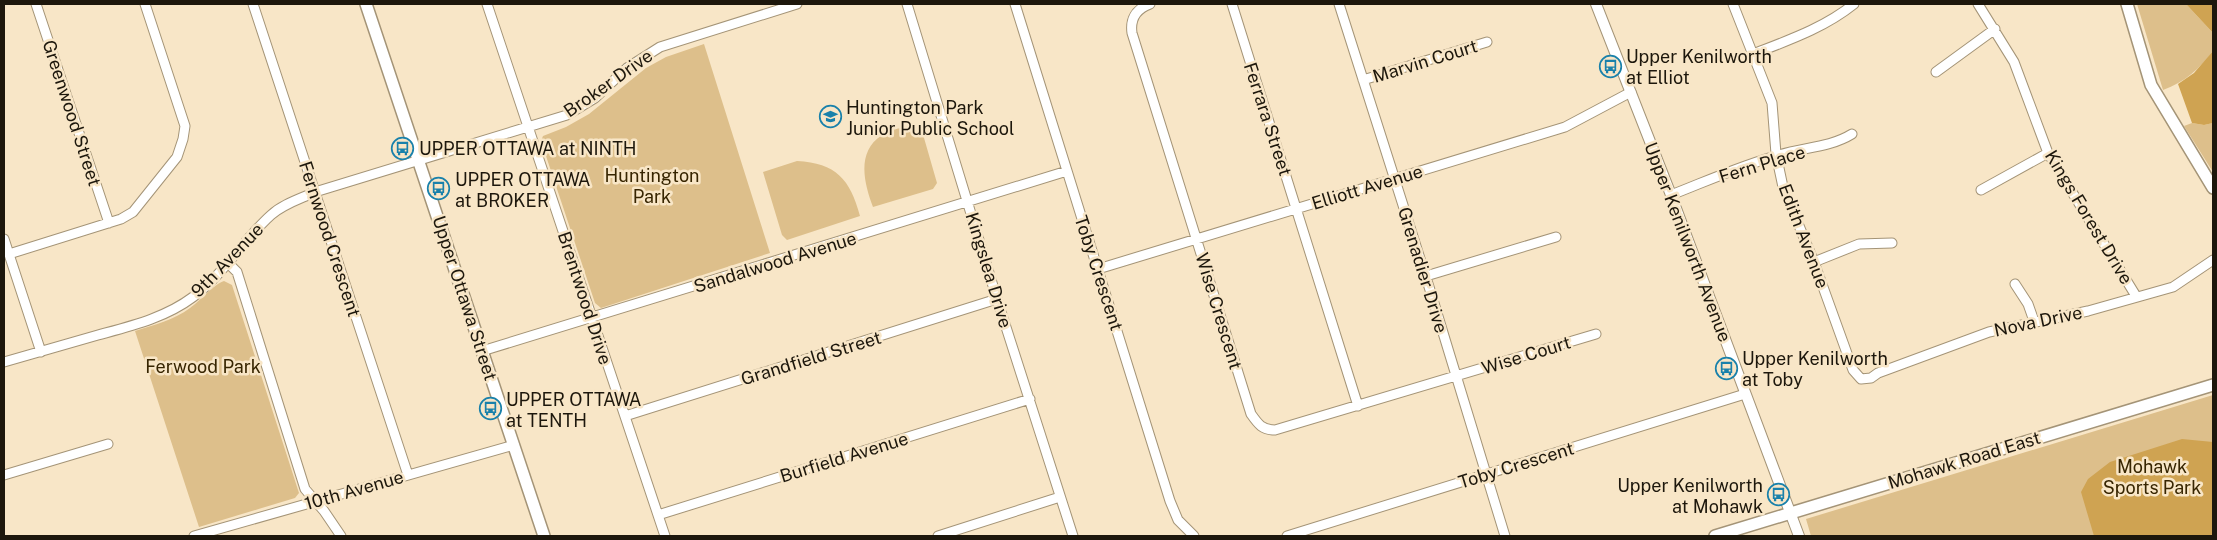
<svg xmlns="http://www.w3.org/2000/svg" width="2217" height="540" viewBox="0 0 2217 540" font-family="'Public Sans',sans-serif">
  <rect width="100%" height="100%" fill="#f8e6c7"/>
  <path fill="#ddbf8b" d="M 2137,4 L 2186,4 L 2213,33 L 2213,51 C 2199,69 2185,82 2163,90 Z
    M 704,44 L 770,253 L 601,308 L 595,303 L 541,141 L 543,136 L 566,127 L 589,114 L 646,68 L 666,57 Z
    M 2192,123 L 2204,125 L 2213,123 L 2213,172 L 2184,126 Z
    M 920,124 L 937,183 L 933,189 L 873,207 C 864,183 856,152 882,135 C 893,128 907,127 920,124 Z
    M 797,161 C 836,163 850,179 860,216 L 787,240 L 782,235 L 763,172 Z
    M 224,281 L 232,285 L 299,493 L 295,498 L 199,527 L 135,331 C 154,325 174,320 190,308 C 200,301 214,284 224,281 Z
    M 2213,395 L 2213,536 L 1811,536 L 1806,519 Z"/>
  <path fill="#cfa352" d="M 2186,4 L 2213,4 L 2213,33 Z
    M 2213,51 L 2213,123 L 2204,125 L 2192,123 L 2178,84 L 2194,73 Z
    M 2182,439 L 2213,442 L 2213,536 L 2094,536 L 2081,492 L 2088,479 L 2110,462 Z"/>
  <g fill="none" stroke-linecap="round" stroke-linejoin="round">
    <defs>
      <path id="minor" d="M 36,4 L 109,223
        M 253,4 L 408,475
        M 487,4 L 665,536
        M 907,4 L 997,299 L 1073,536
        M 1015,4 L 1170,501 L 1178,520 L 1194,536
        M 1150,4 C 1136,9 1130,19 1132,33 L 1251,414 C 1258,424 1262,430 1275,430 L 1596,334
        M 1232,4 L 1358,406
        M 1339,4 L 1430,290 L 1505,536
        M 1733,4 L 1772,103 L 1776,154 L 1783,187 L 1814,262 L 1853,370 L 1861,379 L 1871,378 L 1878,373 L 1989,332 L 2088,311 L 2173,287 L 2213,260
        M 1978,4 L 2014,62 L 2048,153 L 2136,296
        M 1753,54 C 1789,40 1824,28 1854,4
        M 1936,72 L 1995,29
        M 1363,80 L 1487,42
        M 1981,190 L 2048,153
        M 1671,195 C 1707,181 1742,165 1779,155 C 1804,147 1829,148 1852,134
        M 4,239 L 41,352
        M 9,254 L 121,219 L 133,212 L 177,157 L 183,139 L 185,126 L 145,4
        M 1814,262 L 1859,244 L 1892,243
        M 228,263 L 237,272 L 305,489 L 324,511 L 341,536
        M 1098,269 L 1565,127 L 1631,92
        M 1426,276 L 1556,237
        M 2015,284 L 2028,304 L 2034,321
        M 482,351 L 1067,171
        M 4,362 C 35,353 67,344 98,335 C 131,326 165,318 193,297 C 224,274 243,240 271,215 C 283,204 300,199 315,192 L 567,115 L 595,98 L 627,68 L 660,47 L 797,4
        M 625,416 L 997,299
        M 4,475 L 108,444
        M 658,515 L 1030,399
        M 194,536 L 514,445
        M 938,536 L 1060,497
        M 1287,536 L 1745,394"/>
      <path id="tertiary" d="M 1596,4 L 1671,195 L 1799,536"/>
      <path id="secondary" d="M 366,4 L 544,536
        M 2127,4 L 2151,85 L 2213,188
        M 1715,536 L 2213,385"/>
    </defs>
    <use href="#minor" stroke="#a49477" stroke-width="11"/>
    <use href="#tertiary" stroke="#a49477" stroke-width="12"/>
    <use href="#secondary" stroke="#a49477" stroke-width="14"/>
    <use href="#minor" stroke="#fff" stroke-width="9"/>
    <use href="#tertiary" stroke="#fff" stroke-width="10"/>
    <use href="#secondary" stroke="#fff" stroke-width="11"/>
  </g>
  <defs>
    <symbol id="bus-ring" viewBox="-11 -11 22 22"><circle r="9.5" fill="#f8e6c7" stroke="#1981ab" stroke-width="1.5"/><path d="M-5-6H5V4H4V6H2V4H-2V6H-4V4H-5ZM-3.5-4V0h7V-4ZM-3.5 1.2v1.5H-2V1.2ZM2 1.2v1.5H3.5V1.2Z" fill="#1981ab"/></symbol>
    <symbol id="school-ring" viewBox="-11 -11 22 22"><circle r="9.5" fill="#f8e6c7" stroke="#1981ab" stroke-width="1.5"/><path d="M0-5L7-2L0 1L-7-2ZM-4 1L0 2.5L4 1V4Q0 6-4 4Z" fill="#1981ab"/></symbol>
  </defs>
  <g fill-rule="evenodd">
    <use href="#bus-ring" x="1598" y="54" width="25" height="25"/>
    <use href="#school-ring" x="818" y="104" width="25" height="25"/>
    <use href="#bus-ring" x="390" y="136" width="25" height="25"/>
    <use href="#bus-ring" x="426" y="176" width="25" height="25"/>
    <use href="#bus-ring" x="1714" y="356" width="25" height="25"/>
    <use href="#bus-ring" x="478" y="396" width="25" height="25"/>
    <use href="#bus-ring" x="1766" y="482" width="25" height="25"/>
  </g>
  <g text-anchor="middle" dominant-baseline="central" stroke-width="5" stroke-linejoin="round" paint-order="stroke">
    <g font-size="18" fill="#1d170c" stroke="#f8e6c7" text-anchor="start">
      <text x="1626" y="56">Upper Kenilworth<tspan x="1626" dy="21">at Elliot</tspan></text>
      <text x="846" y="107">Huntington Park<tspan x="846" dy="21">Junior Public School</tspan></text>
      <text x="419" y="148">UPPER OTTAWA at NINTH</text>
      <text x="455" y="179">UPPER OTTAWA<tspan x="455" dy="21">at BROKER</tspan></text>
      <text x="1742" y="358">Upper Kenilworth<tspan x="1742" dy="21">at Toby</tspan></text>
      <text x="506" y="399">UPPER OTTAWA<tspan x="506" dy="21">at TENTH</tspan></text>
      <text x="1763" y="485" text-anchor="end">Upper Kenilworth<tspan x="1763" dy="21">at Mohawk</tspan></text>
    </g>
    <g font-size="18" fill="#1d170c" stroke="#f8e6c7">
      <text transform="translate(1425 61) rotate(-17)">Marvin Court</text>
      <text transform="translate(608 83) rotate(-35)">Broker Drive</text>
      <text transform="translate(72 113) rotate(72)">Greenwood Street</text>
      <text transform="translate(1268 119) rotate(72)">Ferrara Street</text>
      <text transform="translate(1762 164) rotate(-17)">Fern Place</text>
      <text transform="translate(1367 187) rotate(-17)">Elliott Avenue</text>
      <text transform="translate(2089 217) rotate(59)">Kings Forest Drive</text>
      <text transform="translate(1804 236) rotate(69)">Edith Avenue</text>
      <text transform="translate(330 239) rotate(72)">Fernwood Crescent</text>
      <text transform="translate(1688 242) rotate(69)">Upper Kenilworth Avenue</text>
      <text transform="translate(227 260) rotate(-46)">9th Avenue</text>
      <text transform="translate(775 262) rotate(-17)">Sandalwood Avenue</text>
      <text transform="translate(989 270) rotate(73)">Kingslea Drive</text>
      <text transform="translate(1423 270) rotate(73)">Grenadier Drive</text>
      <text transform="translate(1099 273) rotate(72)">Toby Crescent</text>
      <text transform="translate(465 298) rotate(72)">Upper Ottawa Street</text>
      <text transform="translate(585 298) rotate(72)">Brentwood Drive</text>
      <text transform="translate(1219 311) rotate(73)">Wise Crescent</text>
      <text transform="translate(2038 321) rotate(-12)">Nova Drive</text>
      <text transform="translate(1526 355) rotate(-17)">Wise Court</text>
      <text transform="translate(811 358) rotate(-17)">Grandfield Street</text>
      <text transform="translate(844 457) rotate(-17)">Burfield Avenue</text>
      <text transform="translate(1964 460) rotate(-17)">Mohawk Road East</text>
      <text transform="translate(1516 465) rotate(-17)">Toby Crescent</text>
      <text transform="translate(354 490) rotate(-16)">10th Avenue</text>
    </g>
    <g font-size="18" fill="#372501" stroke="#f8e6c7">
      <text x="652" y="175">Huntington<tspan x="652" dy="21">Park</tspan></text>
      <text x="203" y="366">Ferwood Park</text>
      <text x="2152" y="466">Mohawk<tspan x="2152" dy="21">Sports Park</tspan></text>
    </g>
  </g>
  <rect width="2217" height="540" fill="none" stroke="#1d170c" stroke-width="10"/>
</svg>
